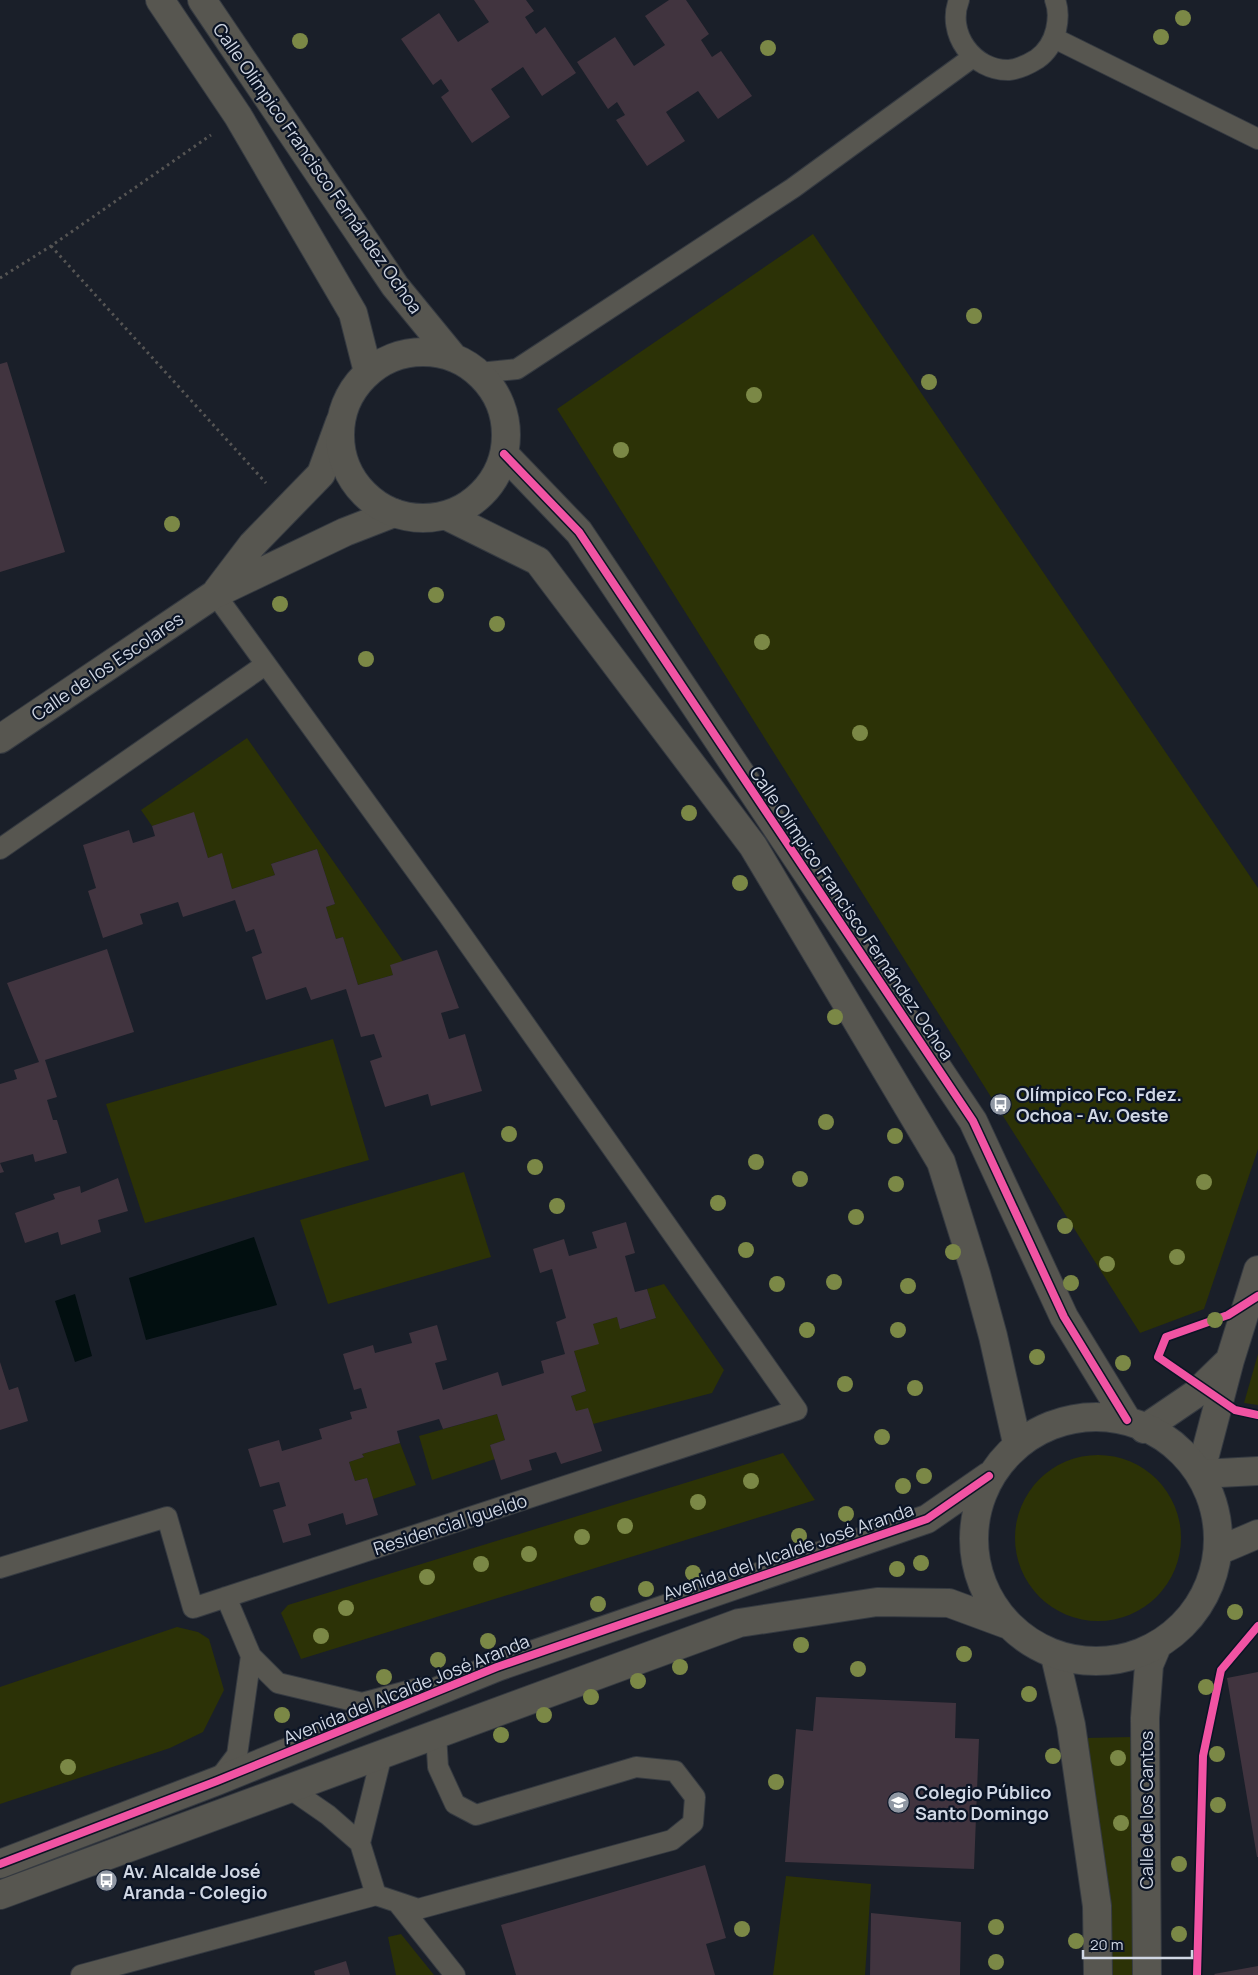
<svg xmlns="http://www.w3.org/2000/svg" width="1258" height="1975" viewBox="0 0 1258 1975" font-family="Manrope,sans-serif">
  <rect width="100%" height="100%" fill="#1a1f29"/>
  <path fill="#2c3206" d="M 813,234 L 1258,888 L 1258,1149 L 1204,1309 L 1140,1333 L 557,409 Z
    M 247,738 L 403,961 L 391,965 L 393,975 L 358,985 L 343,937 L 336,939 L 326,907 L 335,904 L 317,849 L 271,864 L 275,875 L 232,889 L 222,854 L 208,858 L 194,813 L 152,826 L 141,810 Z
    M 333,1039 L 369,1160 L 145,1223 L 106,1104 Z
    M 464,1172 L 491,1257 L 328,1304 L 300,1220 Z
    M 664,1284 L 724,1370 L 712,1393 L 593,1424 L 576,1411 L 571,1396 L 586,1391 L 574,1351 L 593,1324 L 617,1317 L 621,1329 L 656,1318 L 647,1289 Z
    M 1258,1354 L 1258,1405 L 1244,1403 Z
    M 497,1414 L 505,1440 L 490,1445 L 495,1459 L 432,1480 L 419,1436 Z
    M 400,1443 L 416,1485 L 373,1499 L 367,1478 L 355,1481 L 349,1462 L 364,1457 L 362,1454 Z
    M 783,1453 L 815,1500 L 301,1659 L 281,1613 L 288,1605 Z
    M1015 1538a83 83 0 1 1 166 0a83 83 0 1 1-166 0Z
    M 177,1627 L 198,1632 L 209,1639 L 224,1690 L 203,1732 L 170,1748 L 0,1804 L 0,1687 Z
    M 1132,1737 L 1140,1975 L 1110,1975 L 1110,1912 L 1100,1826 L 1086,1738 Z
    M 786,1876 L 871,1884 L 865,1975 L 773,1975 Z
    M 401,1934 L 434,1975 L 396,1975 L 388,1937 Z"/>
  <path fill="#020f10" d="M 254,1237 L 277,1305 L 146,1340 L 129,1278 Z
    M 75,1294 L 92,1356 L 75,1362 L 55,1301 Z"/>
  <path fill="#41343f" d="M 474,0 L 526,0 L 534,11 L 525,17 L 536,34 L 545,27 L 576,73 L 542,96 L 523,67 L 491,89 L 510,117 L 472,143 L 441,97 L 449,91 L 441,79 L 433,85 L 401,39 L 439,13 L 458,42 L 489,22 Z
    M 669,0 L 686,0 L 709,34 L 701,40 L 712,57 L 721,51 L 752,96 L 718,119 L 698,91 L 666,112 L 685,141 L 647,166 L 616,120 L 625,115 L 617,102 L 608,109 L 577,62 L 615,37 L 634,66 L 665,45 L 645,16 Z
    M 7,362 L 65,552 L 0,572 L 0,364 Z
    M 194,812 L 208,858 L 222,853 L 232,889 L 275,875 L 271,864 L 317,849 L 335,904 L 326,907 L 336,939 L 343,937 L 358,985 L 393,975 L 390,965 L 437,950 L 459,1008 L 441,1013 L 449,1039 L 465,1034 L 482,1091 L 431,1106 L 428,1094 L 385,1107 L 370,1061 L 382,1057 L 374,1034 L 361,1037 L 346,989 L 311,1000 L 306,987 L 266,1000 L 252,957 L 262,953 L 254,929 L 246,932 L 235,900 L 183,917 L 178,902 L 140,914 L 143,924 L 103,938 L 88,891 L 96,888 L 83,845 L 129,830 L 133,843 L 155,836 L 152,826 Z
    M 107,949 L 134,1032 L 45,1060 L 57,1097 L 47,1100 L 53,1120 L 57,1120 L 67,1153 L 35,1162 L 33,1154 L 0,1163 L 4,1172 L 0,1173 L 0,1084 L 17,1079 L 14,1070 L 39,1062 L 7,983 Z
    M 118,1178 L 128,1211 L 98,1220 L 101,1232 L 61,1245 L 58,1232 L 25,1243 L 15,1213 L 55,1199 L 53,1194 L 80,1186 L 81,1193 Z
    M 626,1222 L 635,1253 L 625,1256 L 635,1292 L 647,1289 L 656,1318 L 620,1329 L 617,1317 L 593,1324 L 599,1344 L 574,1351 L 586,1391 L 571,1396 L 576,1411 L 588,1408 L 602,1451 L 561,1464 L 556,1452 L 529,1460 L 532,1470 L 501,1480 L 490,1445 L 505,1440 L 497,1414 L 443,1429 L 439,1419 L 397,1431 L 400,1443 L 362,1454 L 364,1457 L 349,1462 L 355,1481 L 367,1478 L 378,1515 L 346,1525 L 343,1513 L 308,1524 L 311,1535 L 283,1543 L 273,1510 L 286,1506 L 279,1482 L 260,1487 L 248,1449 L 279,1440 L 282,1451 L 322,1439 L 319,1429 L 352,1419 L 350,1412 L 367,1408 L 361,1388 L 354,1390 L 343,1354 L 373,1345 L 375,1353 L 412,1343 L 409,1333 L 437,1325 L 447,1360 L 435,1363 L 443,1390 L 498,1372 L 502,1386 L 544,1373 L 541,1361 L 565,1354 L 556,1322 L 566,1318 L 552,1269 L 540,1273 L 533,1249 L 564,1239 L 569,1256 L 597,1248 L 592,1232 Z
    M 0,1362 L 9,1390 L 18,1387 L 28,1421 L 0,1430 Z
    M 1258,1672 L 1258,1857 L 1257,1857 L 1227,1678 Z
    M 816,1697 L 956,1703 L 955,1738 L 979,1739 L 974,1869 L 785,1862 L 796,1729 L 813,1731 Z
    M 705,1865 L 726,1938 L 706,1944 L 715,1975 L 516,1975 L 501,1925 Z
    M 871,1913 L 961,1922 L 960,1975 L 870,1975 Z
    M 346,1961 L 350,1975 L 315,1975 L 314,1971 Z
    M 1258,1966 L 1258,1975 L 1215,1975 L 1214,1974 Z"/>
  <g fill="none" stroke-linecap="round" stroke-linejoin="round">
    <defs>
      <path id="service" d="M 959,0 C 946,33 973,71 1009,70 C 1019,69 1029,64 1037,59 C 1047,52 1053,42 1056,30 C 1058,21 1059,10 1055,0
        M 1054,38 L 1258,139
        M 479,373 L 517,369 L 793,188 L 973,57
        M 0,849 L 265,665
        M 0,1568 L 167,1517 L 193,1608 L 797,1410 L 448,915 L 215,594
        M 251,1656 L 278,1683 L 362,1703 L 419,1688
        M 218,1780 L 237,1755 L 251,1656 L 226,1597
        M 289,1788 L 328,1815 L 360,1843 L 376,1895
        M 360,1843 L 382,1754
        M 397,1902 L 455,1975
        M 81,1975 L 376,1895 L 418,1909 L 672,1840 L 693,1823 L 695,1797 L 675,1771 L 636,1767 L 476,1815 L 455,1804 L 438,1767 L 436,1734"/>
      <path id="minor" d="M 217,591 L 252,545 L 321,474 L 340,422
        M 0,739 L 215,594 L 345,532 L 394,513
        M 1144,1429 L 1194,1395 L 1229,1361
        M 1200,1474 L 1230,1360 L 1258,1270
        M 1055,1656 L 1071,1725 L 1097,1906 L 1098,1975
        M 1147,1975 L 1145,1718 L 1149,1665 L 1157,1646"/>
      <path id="tertiary" d="M 160,0 L 238,116 L 353,313 L 368,372
        M 202,0 L 395,286 L 454,358
        M340 435a83 83 0 1 1 166 0a83 83 0 1 1-166 0Z
        M 504,454 L 579,532 L 973,1121 L 1064,1317 L 1127,1420
        M 445,515 L 538,561 L 753,846 L 941,1162 L 976,1274 L 993,1336 L 1017,1443
        M974 1539a122 122 0 1 1 244 0a122 122 0 1 1-244 0Z
        M 1200,1474 L 1258,1471
        M 1218,1551 L 1258,1534
        M 0,1864 L 217,1781 L 497,1667 L 927,1519 L 989,1476
        M 0,1895 L 739,1623 L 877,1602 L 949,1603 L 1006,1624"/>
    </defs>
    <use href="#service" stroke="#353a41" stroke-width="22"/>
    <use href="#minor" stroke="#353a41" stroke-width="30"/>
    <use href="#tertiary" stroke="#353a41" stroke-width="30"/>
    <path stroke="#565554" stroke-width="3" stroke-dasharray="2.5 4" stroke-linecap="butt" d="M 51,246 L 266,483
      M 0,278 L 51,246 L 211,135"/>
    <use href="#service" stroke="#575650" stroke-width="20"/>
    <use href="#minor" stroke="#575650" stroke-width="28"/>
    <use href="#tertiary" stroke="#575650" stroke-width="28"/>
    <defs>
      <path id="cycleway" d="M 504,454 L 579,532 L 973,1121 L 1064,1317 L 1127,1420
        M 1258,1296 L 1228,1315 L 1166,1337 L 1158,1357 L 1235,1410 L 1258,1415
        M 0,1864 L 217,1781 L 497,1667 L 927,1519 L 989,1476
        M 1197,1975 L 1203,1756 L 1221,1670 L 1258,1626"/>
    </defs>
    <use href="#cycleway" stroke="#0b1425" stroke-width="11"/>
    <use href="#cycleway" stroke="#f153a3" stroke-width="8"/>
  </g>
  <g fill="#7b8846">
    <circle cx="1183" cy="18" r="8"/>
    <circle cx="1161" cy="37" r="8"/>
    <circle cx="300" cy="41" r="8"/>
    <circle cx="768" cy="48" r="8"/>
    <circle cx="974" cy="316" r="8"/>
    <circle cx="929" cy="382" r="8"/>
    <circle cx="754" cy="395" r="8"/>
    <circle cx="621" cy="450" r="8"/>
    <circle cx="172" cy="524" r="8"/>
    <circle cx="436" cy="595" r="8"/>
    <circle cx="280" cy="604" r="8"/>
    <circle cx="497" cy="624" r="8"/>
    <circle cx="762" cy="642" r="8"/>
    <circle cx="366" cy="659" r="8"/>
    <circle cx="860" cy="733" r="8"/>
    <circle cx="689" cy="813" r="8"/>
    <circle cx="740" cy="883" r="8"/>
    <circle cx="835" cy="1017" r="8"/>
    <circle cx="826" cy="1122" r="8"/>
    <circle cx="509" cy="1134" r="8"/>
    <circle cx="895" cy="1136" r="8"/>
    <circle cx="756" cy="1162" r="8"/>
    <circle cx="535" cy="1167" r="8"/>
    <circle cx="800" cy="1179" r="8"/>
    <circle cx="1204" cy="1182" r="8"/>
    <circle cx="896" cy="1184" r="8"/>
    <circle cx="718" cy="1203" r="8"/>
    <circle cx="557" cy="1206" r="8"/>
    <circle cx="856" cy="1217" r="8"/>
    <circle cx="1065" cy="1226" r="8"/>
    <circle cx="746" cy="1250" r="8"/>
    <circle cx="953" cy="1252" r="8"/>
    <circle cx="1177" cy="1257" r="8"/>
    <circle cx="1107" cy="1264" r="8"/>
    <circle cx="834" cy="1282" r="8"/>
    <circle cx="1071" cy="1283" r="8"/>
    <circle cx="777" cy="1284" r="8"/>
    <circle cx="908" cy="1286" r="8"/>
    <circle cx="1215" cy="1320" r="8"/>
    <circle cx="807" cy="1330" r="8"/>
    <circle cx="898" cy="1330" r="8"/>
    <circle cx="1037" cy="1357" r="8"/>
    <circle cx="1123" cy="1363" r="8"/>
    <circle cx="845" cy="1384" r="8"/>
    <circle cx="915" cy="1388" r="8"/>
    <circle cx="882" cy="1437" r="8"/>
    <circle cx="924" cy="1476" r="8"/>
    <circle cx="751" cy="1481" r="8"/>
    <circle cx="903" cy="1486" r="8"/>
    <circle cx="698" cy="1502" r="8"/>
    <circle cx="846" cy="1514" r="8"/>
    <circle cx="625" cy="1526" r="8"/>
    <circle cx="799" cy="1536" r="8"/>
    <circle cx="582" cy="1537" r="8"/>
    <circle cx="529" cy="1554" r="8"/>
    <circle cx="921" cy="1563" r="8"/>
    <circle cx="481" cy="1564" r="8"/>
    <circle cx="897" cy="1569" r="8"/>
    <circle cx="693" cy="1573" r="8"/>
    <circle cx="427" cy="1577" r="8"/>
    <circle cx="646" cy="1589" r="8"/>
    <circle cx="598" cy="1604" r="8"/>
    <circle cx="346" cy="1608" r="8"/>
    <circle cx="1235" cy="1612" r="8"/>
    <circle cx="321" cy="1636" r="8"/>
    <circle cx="488" cy="1641" r="8"/>
    <circle cx="801" cy="1645" r="8"/>
    <circle cx="964" cy="1654" r="8"/>
    <circle cx="438" cy="1660" r="8"/>
    <circle cx="680" cy="1667" r="8"/>
    <circle cx="858" cy="1669" r="8"/>
    <circle cx="384" cy="1677" r="8"/>
    <circle cx="638" cy="1681" r="8"/>
    <circle cx="1206" cy="1687" r="8"/>
    <circle cx="1029" cy="1694" r="8"/>
    <circle cx="591" cy="1697" r="8"/>
    <circle cx="282" cy="1715" r="8"/>
    <circle cx="544" cy="1715" r="8"/>
    <circle cx="501" cy="1735" r="8"/>
    <circle cx="1217" cy="1754" r="8"/>
    <circle cx="1053" cy="1756" r="8"/>
    <circle cx="1118" cy="1758" r="8"/>
    <circle cx="68" cy="1767" r="8"/>
    <circle cx="776" cy="1782" r="8"/>
    <circle cx="1218" cy="1805" r="8"/>
    <circle cx="1121" cy="1823" r="8"/>
    <circle cx="1179" cy="1864" r="8"/>
    <circle cx="996" cy="1927" r="8"/>
    <circle cx="742" cy="1929" r="8"/>
    <circle cx="1179" cy="1934" r="8"/>
    <circle cx="1076" cy="1941" r="8"/>
    <circle cx="996" cy="1962" r="8"/>
  </g>
  <defs>
    <symbol id="bus-disc" viewBox="-11 -11 22 22"><circle r="9.5" fill="#9097a3" stroke="#0b1425"/><path d="M-5-6H5V4H4V6H2V4H-2V6H-4V4H-5ZM-3.5-4V0h7V-4ZM-3.5 1.2v1.5H-2V1.2ZM2 1.2v1.5H3.5V1.2Z" fill="#fff"/></symbol>
    <symbol id="school-disc" viewBox="-11 -11 22 22"><circle r="9.5" fill="#9097a3" stroke="#0b1425"/><path d="M0-5L7-2L0 1L-7-2ZM-4 1L0 2.5L4 1V4Q0 6-4 4Z" fill="#fff"/></symbol>
  </defs>
  <g fill-rule="evenodd">
    <use href="#bus-disc" x="988" y="1092" width="25" height="25"/>
    <use href="#school-disc" x="886" y="1790" width="25" height="25"/>
    <use href="#bus-disc" x="94" y="1868" width="25" height="25"/>
  </g>
  <g text-anchor="middle" dominant-baseline="central" stroke-width="4.5" stroke-linejoin="round" paint-order="stroke">
    <g font-size="18" fill="#d0d7e4" stroke="#0b1425">
      <text transform="translate(318 168) rotate(55)">Calle Olímpico Francisco Fernández Ochoa</text>
      <text transform="translate(107 666) rotate(-34)">Calle de los Escolares</text>
      <text transform="translate(852 913) rotate(56)">Calle Olímpico Francisco Fernández Ochoa</text>
      <text transform="translate(450 1524) rotate(-18)">Residencial Igueldo</text>
      <text transform="translate(788 1551) rotate(-19)">Avenida del Alcalde José Aranda</text>
      <text transform="translate(406 1689) rotate(-22)">Avenida del Alcalde José Aranda</text>
      <text transform="translate(1146 1810) rotate(-90)">Calle de los Cantos</text>
    </g>
    <g font-size="18" font-weight="bold" fill="#d0d7e4" stroke="#0b1425" text-anchor="start">
      <text x="1016" y="1094">Olímpico Fco. Fdez.<tspan x="1016" dy="21">Ochoa - Av. Oeste</tspan></text>
      <text x="915" y="1792">Colegio Público<tspan x="915" dy="21">Santo Domingo</tspan></text>
      <text x="123" y="1871">Av. Alcalde José<tspan x="123" dy="21">Aranda - Colegio</tspan></text>
    </g>
  </g>
  <path d="M1083 1950v8h109v-8" fill="none" stroke="#d0d7e4" stroke-width="2.5"/>
  <text x="1090" y="1950" font-size="15" fill="#d0d7e4" stroke="#0b1425" stroke-width="4" paint-order="stroke">20 m</text>
</svg>
